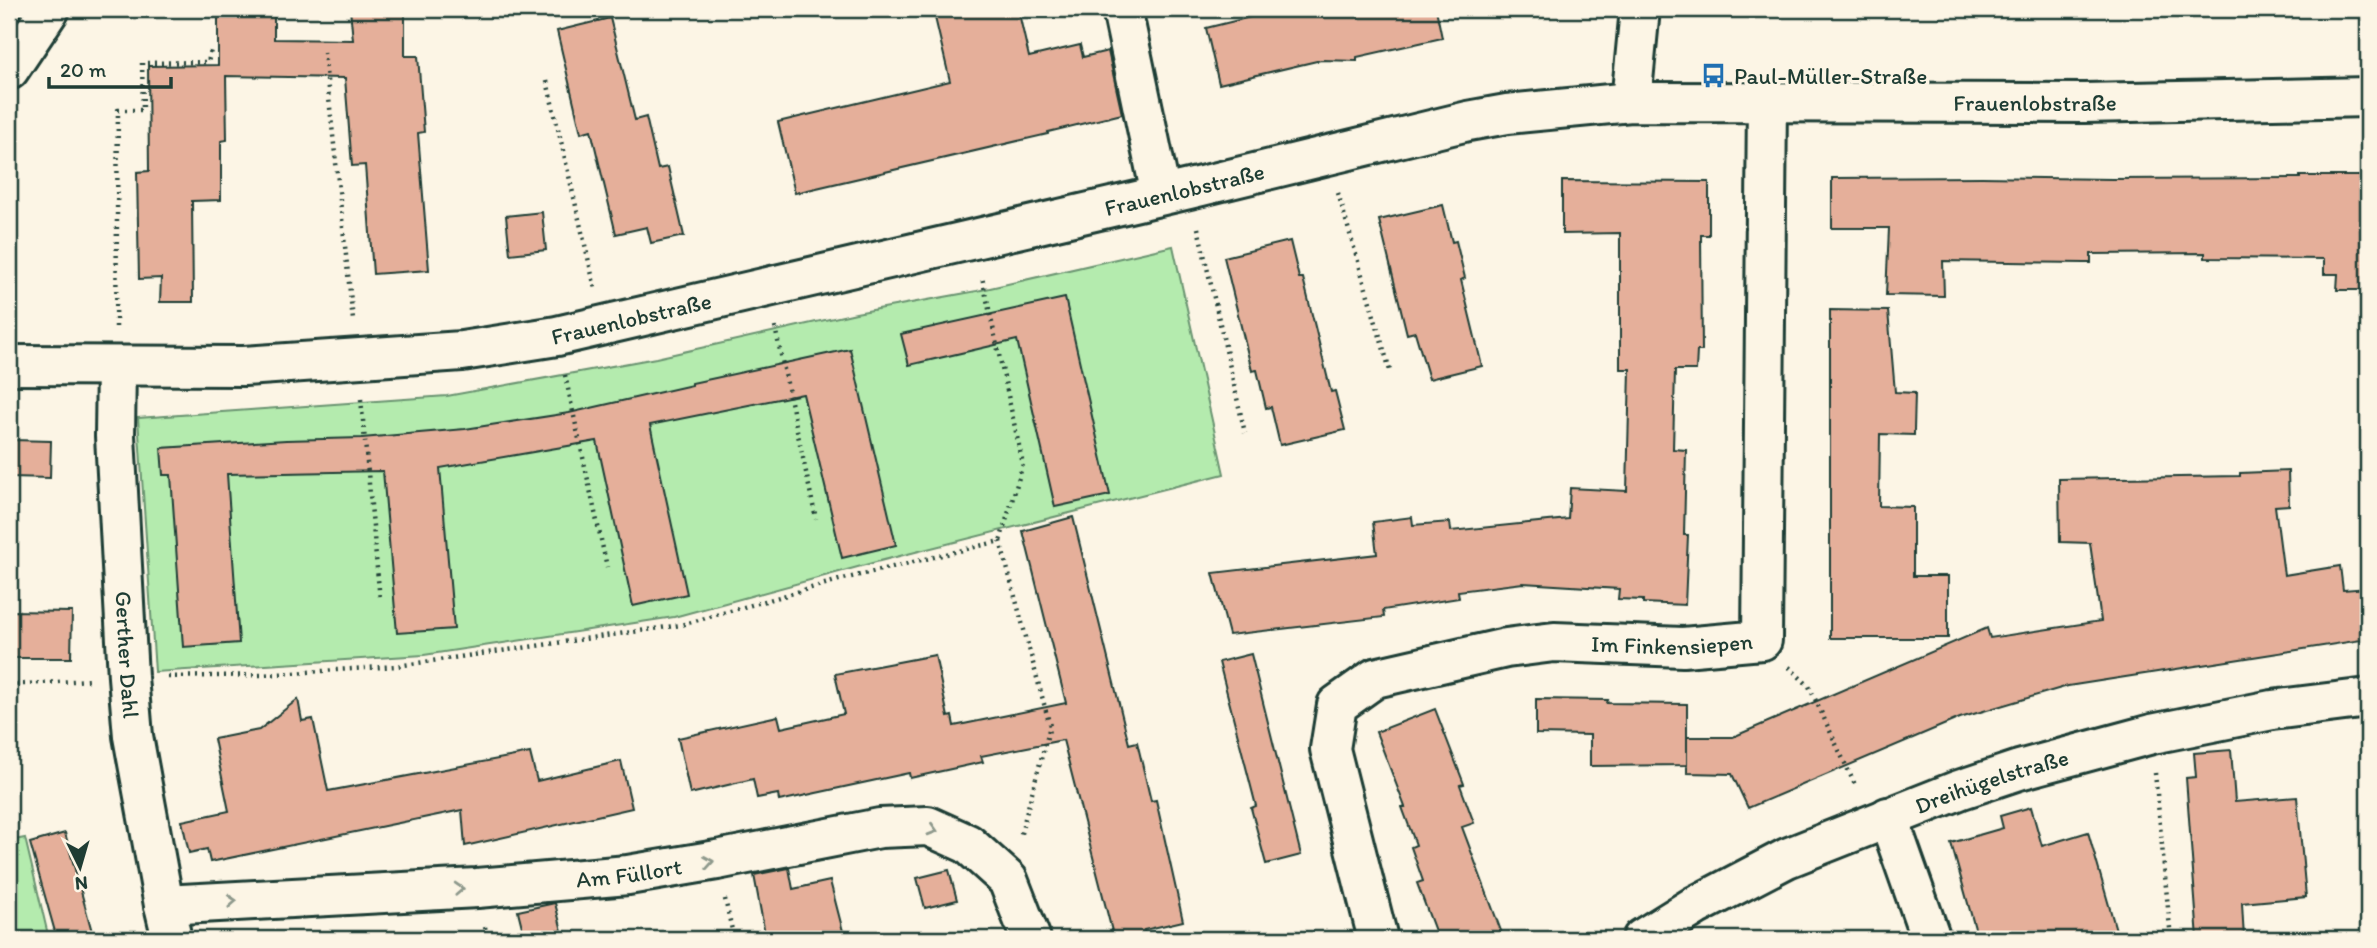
<svg xmlns="http://www.w3.org/2000/svg" width="2377" height="948" viewBox="0 0 2377 948" font-family="Itim,sans-serif">
  <rect width="100%" height="100%" fill="#fcf5e5"/>
  <filter id="ink" filterUnits="userSpaceOnUse"><feTurbulence type="fractalNoise" baseFrequency=".0143" numOctaves="2"/><feDisplacementMap in="SourceGraphic" scale="14" xChannelSelector="R" yChannelSelector="G"/><feConvolveMatrix kernelMatrix="1 2 1 2 8 2 1 2 1" color-interpolation-filters="sRGB"/></filter>
  <g filter="url(#ink)">
    <path fill="#b4ebae" stroke="#6a9471" stroke-width="2" d="M 1173,246 L 1224,474 L 876,562 L 674,617 L 424,655 L 155,672 L 138,418 L 447,396 L 656,358 L 856,313 L 977,291 Z
      M 25,838 L 49,939 L 9,939 L 9,841 Z"/>
    <path fill="#e5af9a" stroke="#1f3d34" stroke-width="2" d="M 218,9 L 274,9 L 274,39 L 353,40 L 350,9 L 405,9 L 405,56 L 418,56 L 424,132 L 418,133 L 429,270 L 373,274 L 365,165 L 352,166 L 345,78 L 226,76 L 227,140 L 221,141 L 221,200 L 192,201 L 193,302 L 160,302 L 161,278 L 139,279 L 137,172 L 149,171 L 148,66 L 218,65 Z
      M 933,9 L 1018,9 L 1029,57 L 1080,45 L 1083,57 L 1108,51 L 1122,114 L 1048,132 L 1048,134 L 795,193 L 778,122 L 950,81 Z
      M 1283,9 L 1436,9 L 1442,38 L 1357,57 L 1357,61 L 1321,60 L 1219,84 L 1206,28 Z
      M 610,18 L 635,120 L 646,117 L 658,169 L 668,167 L 684,236 L 651,243 L 647,227 L 616,234 L 591,130 L 581,133 L 557,31 Z
      M 2300,176 L 2368,176 L 2368,290 L 2337,290 L 2338,274 L 2324,274 L 2324,259 L 2205,258 L 2205,253 L 2091,254 L 2091,263 L 2085,263 L 1943,261 L 1944,296 L 1886,295 L 1889,228 L 1832,228 L 1832,178 L 1982,177 L 2112,179 L 2300,178 Z
      M 1562,181 L 1709,182 L 1709,235 L 1701,235 L 1702,351 L 1697,351 L 1696,370 L 1675,370 L 1673,449 L 1686,450 L 1684,535 L 1688,535 L 1685,605 L 1643,603 L 1643,600 L 1618,599 L 1619,589 L 1523,583 L 1458,591 L 1459,598 L 1383,610 L 1384,617 L 1229,635 L 1213,573 L 1377,554 L 1373,522 L 1412,517 L 1413,525 L 1450,522 L 1451,531 L 1568,519 L 1570,488 L 1627,491 L 1630,369 L 1620,369 L 1620,233 L 1562,234 Z
      M 1443,205 L 1452,242 L 1456,241 L 1465,278 L 1461,280 L 1482,366 L 1429,379 L 1415,332 L 1407,334 L 1379,220 Z
      M 542,212 L 546,250 L 510,254 L 506,216 Z
      M 1290,241 L 1299,278 L 1303,278 L 1331,392 L 1335,391 L 1345,430 L 1280,445 L 1271,407 L 1266,408 L 1257,370 L 1252,371 L 1224,257 Z
      M 1065,298 L 1110,495 L 1055,507 L 1017,340 L 909,365 L 901,334 Z
      M 1830,310 L 1888,311 L 1895,392 L 1915,393 L 1914,430 L 1914,435 L 1880,434 L 1879,506 L 1913,507 L 1913,576 L 1948,576 L 1948,638 L 1830,638 Z
      M 850,349 L 896,545 L 842,558 L 803,394 L 650,425 L 687,594 L 633,606 L 597,441 L 440,468 L 454,629 L 397,633 L 383,471 L 227,474 L 239,643 L 183,647 L 171,475 L 163,475 L 161,448 L 286,440 L 362,438 L 465,429 L 569,413 L 692,385 L 692,383 Z
      M 12,440 L 51,441 L 50,478 L 11,477 Z
      M 2288,471 L 2289,505 L 2275,506 L 2284,575 L 2340,566 L 2343,590 L 2368,588 L 2368,639 L 2068,686 L 1960,718 L 1748,808 L 1732,774 L 1687,773 L 1687,737 L 1733,737 L 1987,628 L 1990,638 L 2101,621 L 2090,543 L 2060,542 L 2059,479 L 2240,476 L 2240,473 Z
      M 1073,517 L 1129,744 L 1137,742 L 1151,801 L 1156,800 L 1183,921 L 1144,930 L 1146,939 L 1114,939 L 1063,740 L 981,756 L 983,762 L 910,778 L 909,773 L 779,801 L 778,794 L 757,798 L 753,779 L 690,794 L 678,738 L 778,716 L 781,728 L 844,714 L 835,674 L 935,655 L 948,717 L 952,716 L 954,726 L 1066,703 L 1023,531 Z
      M 9,611 L 72,612 L 71,658 L 9,658 Z
      M 1251,654 L 1301,855 L 1266,864 L 1251,808 L 1256,806 L 1219,662 Z
      M 298,699 L 302,721 L 313,719 L 328,791 L 530,753 L 537,781 L 621,761 L 632,808 L 465,846 L 462,810 L 210,862 L 207,849 L 189,853 L 182,821 L 229,811 L 214,739 L 259,730 Z
      M 1536,699 L 1608,700 L 1607,703 L 1687,704 L 1687,765 L 1590,766 L 1590,735 L 1536,734 Z
      M 1435,709 L 1464,784 L 1460,785 L 1474,823 L 1462,827 L 1504,939 L 1438,939 L 1417,883 L 1423,881 L 1411,847 L 1416,845 L 1402,807 L 1405,807 L 1376,732 Z
      M 2231,750 L 2235,802 L 2297,797 L 2306,897 L 2242,903 L 2244,939 L 2198,939 L 2186,778 L 2196,777 L 2194,753 Z
      M 2031,807 L 2042,846 L 2088,832 L 2116,930 L 2082,939 L 1978,939 L 1951,843 L 2003,828 L 2000,816 Z
      M 65,833 L 94,939 L 57,939 L 30,843 Z
      M 789,868 L 793,889 L 830,881 L 845,939 L 766,939 L 754,875 Z
      M 949,870 L 957,900 L 925,908 L 917,878 Z
      M 555,903 L 564,939 L 525,939 L 518,911 Z"/>
    <g fill="none" stroke-linecap="round" stroke-linejoin="round">
      <defs>
        <g id="minor">
          <path d="M 1122,9 L 1161,195"/>
          <path d="M 1631,102 L 1640,9"/>
          <path id="s1" d="M 9,365 L 244,366 L 462,351 L 557,336 L 1189,189 L 1468,121 L 1507,114 L 1631,102 L 2084,103 L 2368,97"/>
          <path id="s2" d="M 116,366 L 115,436 L 128,677 L 133,736 L 164,905 L 172,939"/>
          <path d="M 1888,817 L 1931,939"/>
          <path id="s3" d="M 164,905 L 477,888 L 628,875 L 717,860 L 880,828 L 928,826 L 968,844 L 1008,880 L 1031,939"/>
          <path id="s4" d="M 1378,939 L 1330,749 L 1337,705 L 1375,678 L 1506,648 L 1554,642 L 1683,647 L 1762,640 L 1767,101"/>
          <path id="s5" d="M 1642,939 L 1695,906 L 1787,858 L 1959,790 L 2019,770 L 2152,734 L 2272,710 L 2368,698"/>
        </g>
        <path id="major" d="M 9,70 L 50,9"/>
      </defs>
      <use href="#minor" stroke="#1f3d34" stroke-width="44"/>
      <use href="#major" stroke="#1f3d34" stroke-width="44"/>
      <path stroke="#1f3d34" stroke-width="4.5" stroke-dasharray="2 5" stroke-linecap="butt" d="M 324,52 L 353,320
        M 547,81 L 595,288
        M 1338,193 L 1391,374
        M 1198,228 L 1245,433
        M 116,327 L 118,110 L 143,110 L 142,63 L 208,62 L 211,50
        M 775,327 L 816,519
        M 565,375 L 607,567
        M 361,399 L 380,600
        M 1000,541 L 1050,726 L 1020,837
        M 1789,667 L 1809,686 L 1856,787
        M 168,677 L 262,675 L 397,666 L 681,625 L 839,580 L 1000,541 L 1023,464 L 982,277
        M 9,685 L 89,680
        M 2155,773 L 2171,939
        M 725,899 L 734,939
        M 485,927 L 488,939"/>
      <use href="#minor" stroke="#fcf5e5" stroke-width="38"/>
      <use href="#major" stroke="#fcf5e5" stroke-width="38"/>
    </g>
    <defs><path id="oneway-chevron" d="M-2-3.5L2.5 0L-2 3.5" fill="none" stroke-width="1.6" stroke-linecap="round" stroke-linejoin="round" transform="scale(1.75)"/></defs>
    <g stroke="#8e998c">
      <use href="#oneway-chevron" transform="translate(933 830) rotate(17)"/>
      <use href="#oneway-chevron" transform="translate(709 862) rotate(-10)"/>
      <use href="#oneway-chevron" transform="translate(459 889) rotate(-3)"/>
      <use href="#oneway-chevron" transform="translate(232 901) rotate(-3)"/>
    </g>
  </g>
  <defs>
    <symbol id="bus-bare" viewBox="-9 -9 18 18"><path d="M-5-6H5V4H4V6H2V4H-2V6H-4V4H-5ZM-3.5-4V0h7V-4ZM-3.5 1.2v1.5H-2V1.2ZM2 1.2v1.5H3.5V1.2Z" fill="#1f6fb2" stroke="#fcf5e5" stroke-width="2.5" paint-order="stroke"/></symbol>
  </defs>
  <g fill-rule="evenodd">
    <use href="#bus-bare" x="1696" y="58" width="35" height="35"/>
  </g>
  <g text-anchor="middle" dominant-baseline="central" stroke-width="7" stroke-linejoin="round" paint-order="stroke">
    <g font-size="23" fill="#1f3d34" stroke="#fcf5e5" text-anchor="start">
      <text x="1734" y="76">Paul-Müller-Straße</text>
    </g>
    <g font-size="23" fill="#1f3d34" stroke="#fcf5e5">
      <text stroke="none"><textPath href="#s1" startOffset="2054">Frauenlobstraße</textPath></text>
      <text stroke="none"><textPath href="#s1" startOffset="1194">Frauenlobstraße</textPath></text>
      <text stroke="none"><textPath href="#s1" startOffset="626">Frauenlobstraße</textPath></text>
      <text stroke="none"><textPath href="#s4" startOffset="588">Im Finkensiepen</textPath></text>
      <text stroke="none"><textPath href="#s2" startOffset="289">Gerther Dahl</textPath></text>
      <text stroke="none"><textPath href="#s5" startOffset="385">Dreihügelstraße</textPath></text>
      <text stroke="none"><textPath href="#s3" startOffset="466">Am Füllort</textPath></text>
    </g>
  </g>
  <rect width="2377" height="948" fill="none" stroke="#fcf5e5" stroke-width="35"/>
  <rect x="18" y="18" width="2342" height="913" fill="none" stroke="#1f3d34" stroke-width="2.5" filter="url(#ink)"/>
  <g transform="translate(80 867) rotate(175)" stroke="#fcf5e5" stroke-width="5" paint-order="stroke">
  <path d="M0-5L12 26L0 18L-12 26Z" fill="#1f3d34"/>
  <text y="-10" font-size="19" font-weight="bold" text-anchor="middle" fill="#1f3d34">N</text>
  </g>
  <path d="M49 77v10h122v-10" fill="none" stroke="#1f3d34" stroke-width="3.5"/>
  <text x="60" y="77" font-size="21" fill="#1f3d34" stroke="#fcf5e5" stroke-width="5" paint-order="stroke">20 m</text>
</svg>
